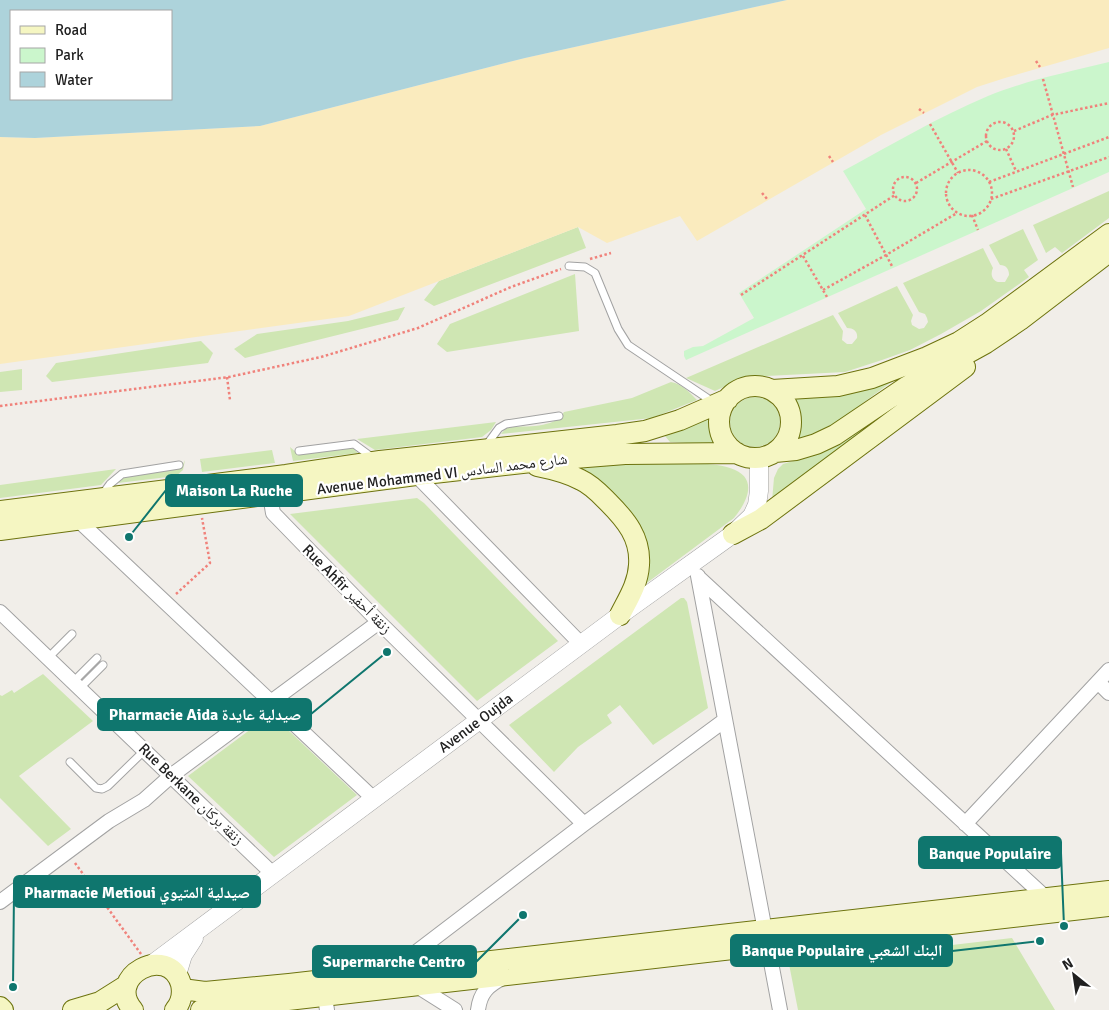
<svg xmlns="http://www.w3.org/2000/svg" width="1109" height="1010" viewBox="0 0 1109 1010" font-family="Signika,'Noto Naskh Arabic',sans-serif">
  <rect width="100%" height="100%" fill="#f1eee9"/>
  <path fill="#cfe6b3" d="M 1109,191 L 1109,218 L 1062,253 L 1055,247 L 1046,253 L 1033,225 Z
    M 578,227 L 586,248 L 434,306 L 424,300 L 439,281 Z
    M 1023,229 L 1038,260 L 1024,270 L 1029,277 L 981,311 L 941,334 L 910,350 L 882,360 L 845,372 L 750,377 L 736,381 L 715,391 L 686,378 L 833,315 L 843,331 L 842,340 L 847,344 L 852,344 L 857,338 C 858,332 854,328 847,328 L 838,313 L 897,286 L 913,315 L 911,321 L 912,325 L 919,329 L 924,328 L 928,322 L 927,318 L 925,314 L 919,312 L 903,283 L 983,248 L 993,268 C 990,274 992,280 998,282 L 1005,282 L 1009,275 C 1009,269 1006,265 1000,265 L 989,245 Z
    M 575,274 L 579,331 L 447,352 L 437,344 L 450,324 Z
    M 405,307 L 398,320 L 245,358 L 234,349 L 257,334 L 348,321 Z
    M 201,341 L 213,353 L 208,363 L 52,382 L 46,376 L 56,363 Z
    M 22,369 L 22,390 L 0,392 L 0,372 Z
    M 894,380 L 840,420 L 824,429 L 795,441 C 799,424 799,410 790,395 Z
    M 671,382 C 682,384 689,392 697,400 L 652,418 L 501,434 L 507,427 C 524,426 555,429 564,412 L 632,398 Z
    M 918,392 L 772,501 L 774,478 L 778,469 L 783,464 L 820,453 Z
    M730 422a25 25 0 1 1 50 0a25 25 0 1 1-50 0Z
    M 714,413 L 714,430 L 720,445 L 670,442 L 665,436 L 666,433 Z
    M 496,422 L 491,430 L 482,437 L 375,450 L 357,439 Z
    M 290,447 L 297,453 L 302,454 L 353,448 L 358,453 L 293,461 Z
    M 272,450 L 275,463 L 202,472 L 200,459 Z
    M 185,460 L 183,470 L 176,476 L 118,483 L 121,478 L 173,470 L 182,466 Z
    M 695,463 C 706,464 719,464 730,468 C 759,477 748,501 734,518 L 640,588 L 645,557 L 572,469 L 626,464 Z
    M 116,469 L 101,485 L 0,498 L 0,485 Z
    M 417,498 L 424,503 L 558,641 L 477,701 L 290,514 Z
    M 681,598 L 684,598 L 687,602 L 708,708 L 653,745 L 620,705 L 607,715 L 612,723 L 578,747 L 554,772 L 509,725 Z
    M 43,674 L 93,721 L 19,776 L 71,829 L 48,846 L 0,798 L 0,695 L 2,696 L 12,690 L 14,693 Z
    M 271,714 L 357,795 L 274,857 L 188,776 Z
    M 1012,938 L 1055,1010 L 798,1010 L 789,964 Z"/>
  <path fill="#faebbe" d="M 787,0 L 1109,0 L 1109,48 L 1005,78 L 977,87 L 881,135 L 697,241 L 680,216 L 607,243 L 578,227 L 349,316 L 0,364 L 0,137 L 35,138 L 260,126 L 525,58 Z"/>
  <path fill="#cbf6cc" d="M 1109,62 L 1109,172 L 686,360 L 684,356 L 684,351 L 693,347 L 703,346 L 754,318 L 739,293 L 866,209 L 843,171 C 891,145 938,117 988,96 C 1027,80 1069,72 1109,62 Z"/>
  <path fill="#add3db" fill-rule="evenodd" d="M 0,0 L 787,0 L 525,58 L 260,126 L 35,138 L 0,137 ZM 11,11 L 171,11 L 171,99 L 11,99 Z"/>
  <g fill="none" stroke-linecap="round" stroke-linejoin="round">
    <defs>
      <path id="service" d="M 569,266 L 585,267 L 595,273 L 618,329 L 628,345 L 713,402
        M 485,447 L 499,428 L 506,424 L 559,416
        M 299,451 L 354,444 L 373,458
        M 102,495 L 110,484 L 122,474 L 179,465
        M 48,658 L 72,634
        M 73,682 L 97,658
        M 80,688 L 103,665
        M 70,762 L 96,788 L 102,789 L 108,786 L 145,750"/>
      <path id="minor" d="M 416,475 L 581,644
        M 270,495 L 273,513 L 379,622 L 584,824
        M 78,520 L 374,799
        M 698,576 L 780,1010
        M 699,578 L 1046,898
        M 0,612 L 273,874
        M 1098,682 L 1109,693
        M 965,824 L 1109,670
        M 0,902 L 109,821 L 144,800 L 172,775 L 379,622
        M 390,972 L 584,824 L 725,720
        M 417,986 L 455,1010
        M 325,997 L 327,1010
        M 478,1010 C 480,993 488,985 503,978"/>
      <g id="tertiary">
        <path id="s1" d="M 151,965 L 627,610 L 733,534 L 752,516 L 757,505 L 759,491 L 759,458"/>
        <path d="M 177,975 L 183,955 L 194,938"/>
      </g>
      <path id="secondary" d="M719 422a36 36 0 1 1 72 0a36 36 0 1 1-72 0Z
        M 772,390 L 838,386 L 872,378 L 927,357 L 959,342 L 987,324 L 1109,234
        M 775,452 L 796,450 L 816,444 L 835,435 L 906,387 L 986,343 L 1020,320 L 1109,252
        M 537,466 C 552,469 568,473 581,480 C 592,485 600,494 608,502 C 626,520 641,538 639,565 C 638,584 628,599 620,615
        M 0,511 L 286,475 L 380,461 L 617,435 L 645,431 L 680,420 L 728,399
        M 0,530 L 416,475 L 549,460 L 625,454 L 737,453
        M 733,534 L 761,519 L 965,367
        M 182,989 L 205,992 L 289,984 L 1109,891
        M 0,1007 L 3,1010
        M 73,1010 L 100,1002 L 127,985
        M 133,1010 C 104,977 168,942 181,984 C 183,993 181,1003 175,1010
        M 201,1010 L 1109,906"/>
    </defs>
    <use href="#service" stroke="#a2a2a2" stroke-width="9"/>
    <use href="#minor" stroke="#a2a2a2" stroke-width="16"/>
    <use href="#tertiary" stroke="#a2a2a2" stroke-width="19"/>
    <use href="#secondary" stroke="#6d730e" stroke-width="22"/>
    <path stroke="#f0827b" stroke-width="2.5" stroke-dasharray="2.5 2.5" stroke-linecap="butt" d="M 1036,61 L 1040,67
      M 1043,79 L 1073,187
      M 919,109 L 924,113
      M986 136a14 14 0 1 1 28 0a14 14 0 1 1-28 0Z
      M 930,124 L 958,173
      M 1014,131 L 1052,115 L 1109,103
      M 1006,149 L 1016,171
      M 829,156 L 833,162
      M946 193a23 23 0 1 1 46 0a23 23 0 1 1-46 0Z
      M893 189a12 12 0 1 1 24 0a12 12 0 1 1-24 0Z
      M 989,182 L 1109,137
      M 916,183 L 987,141
      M 762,193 L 768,200
      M 991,199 L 1109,157
      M 865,215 L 893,268
      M 972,215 L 978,230
      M 803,256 L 827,297
      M 590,259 L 611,253
      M 823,290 L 886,255 L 957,213
      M 741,295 L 895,195
      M 227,377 L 230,400
      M 0,406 L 229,377 L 321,357 L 418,328 L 511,287 L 561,269
      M 176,594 L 210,563 L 202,518
      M 75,863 L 141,954"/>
    <use href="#service" stroke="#fff" stroke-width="7"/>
    <use href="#minor" stroke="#fff" stroke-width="14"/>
    <use href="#tertiary" stroke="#fff" stroke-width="18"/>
    <use href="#secondary" stroke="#f5f6c2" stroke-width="20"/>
  </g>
  <g text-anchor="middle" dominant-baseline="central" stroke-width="4.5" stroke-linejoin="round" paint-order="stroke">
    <g font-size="15" fill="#212121" stroke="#fff">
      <text transform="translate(442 474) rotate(-7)">Avenue Mohammed VI شارع محمد السادس</text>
      <text transform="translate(347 589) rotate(45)">Rue Ahfir زنقة أحفير</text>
      <text stroke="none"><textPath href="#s1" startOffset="405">Avenue Oujda</textPath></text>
      <text transform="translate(191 794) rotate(44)">Rue Berkane زنقة بركان</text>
    </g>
  </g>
  <path fill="none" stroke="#0f766e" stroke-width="2" d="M129 537L166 490M387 652L311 714M1064 926L1061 853M13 987L14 892M1040 941L952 951M523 915L476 962"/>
  <g fill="#0f766e" stroke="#fff" stroke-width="2">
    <circle cx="129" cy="537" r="5"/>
    <circle cx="387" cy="652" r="5"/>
    <circle cx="1064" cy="926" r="5"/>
    <circle cx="13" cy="987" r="5"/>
    <circle cx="1040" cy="941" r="5"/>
    <circle cx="523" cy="915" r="5"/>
  </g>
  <g fill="#0f766e" stroke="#0f766e" stroke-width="2">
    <rect x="166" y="475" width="136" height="31" rx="5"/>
    <rect x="98" y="699" width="213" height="31" rx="5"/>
    <rect x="919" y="837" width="142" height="31" rx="5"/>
    <rect x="14" y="876" width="246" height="31" rx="5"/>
    <rect x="731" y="935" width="221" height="31" rx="5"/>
    <rect x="313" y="946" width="163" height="31" rx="5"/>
  </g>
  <g font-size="16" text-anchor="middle" font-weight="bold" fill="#fff">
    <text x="234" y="496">Maison La Ruche</text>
    <text x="205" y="720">Pharmacie Aida صيدلية عايدة</text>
    <text x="990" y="859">Banque Populaire</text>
    <text x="137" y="898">Pharmacie Metioui صيدلية المتيوي</text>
    <text x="842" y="956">Banque Populaire البنك الشعبي</text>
    <text x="394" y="967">Supermarche Centro</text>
  </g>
  <rect x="10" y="10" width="162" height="90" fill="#ffffff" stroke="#a6a6a6"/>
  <rect x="20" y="26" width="25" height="8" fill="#f5f6c2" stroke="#a6a6a6"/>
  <text x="55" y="35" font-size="15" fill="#212121">Road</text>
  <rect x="20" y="48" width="25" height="15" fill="#cbf6cc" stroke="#a6a6a6"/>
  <text x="55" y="60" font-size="15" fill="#212121">Park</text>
  <rect x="20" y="72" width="25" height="15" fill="#add3db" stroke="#a6a6a6"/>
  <text x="55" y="85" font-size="15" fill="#212121">Water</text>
  <g transform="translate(1074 975) rotate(330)" stroke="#ffffff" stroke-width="4" paint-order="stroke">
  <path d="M0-4L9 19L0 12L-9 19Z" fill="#212121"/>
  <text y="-8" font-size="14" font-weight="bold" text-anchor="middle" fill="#212121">N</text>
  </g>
</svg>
